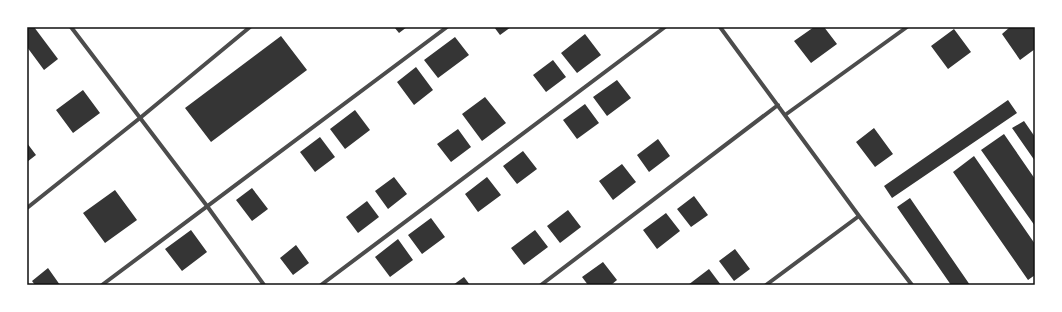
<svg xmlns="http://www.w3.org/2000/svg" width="1062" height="312" viewBox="0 0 1062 312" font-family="'Times New Roman',serif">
  <rect width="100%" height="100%" fill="#fff"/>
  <path fill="#353535" d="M 27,27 L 34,27 L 58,59 L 44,70 L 27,47 Z
    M 394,27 L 407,27 L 399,33 Z
    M 494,27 L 511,27 L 500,35 Z
    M 814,27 L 824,27 L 837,44 L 811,63 L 794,41 Z
    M 1010,27 L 1035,27 L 1035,49 L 1020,60 L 1002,34 Z
    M 954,29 L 971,52 L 948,69 L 931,46 Z
    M 585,34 L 601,55 L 577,73 L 561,53 Z
    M 281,36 L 307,70 L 211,142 L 185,108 Z
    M 455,37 L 469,55 L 438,78 L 424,60 Z
    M 553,60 L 566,77 L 546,92 L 533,75 Z
    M 416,67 L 433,90 L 414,105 L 397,82 Z
    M 617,80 L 631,98 L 607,116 L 593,97 Z
    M 83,90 L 100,113 L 73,133 L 56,110 Z
    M 485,97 L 506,123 L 482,141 L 462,114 Z
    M 1008,100 L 1017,113 L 892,198 L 884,186 Z
    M 585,104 L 599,123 L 577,139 L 563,120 Z
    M 355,110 L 370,130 L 345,149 L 330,129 Z
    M 1024,121 L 1035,137 L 1035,161 L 1012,128 Z
    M 874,128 L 893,154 L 875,167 L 856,142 Z
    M 458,129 L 471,147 L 451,162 L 437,144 Z
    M 1004,134 L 1035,179 L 1035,226 L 981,150 Z
    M 320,137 L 335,157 L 315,172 L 300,152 Z
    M 658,139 L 670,156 L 649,172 L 637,155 Z
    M 27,143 L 36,155 L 27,162 Z
    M 523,151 L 537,169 L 517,184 L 503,166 Z
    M 974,156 L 1035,244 L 1035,275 L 1028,280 L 953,172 Z
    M 622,164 L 636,182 L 613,200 L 599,181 Z
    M 394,177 L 407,194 L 388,209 L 375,191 Z
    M 487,177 L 501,195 L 478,212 L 465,194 Z
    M 252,188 L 268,209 L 252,221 L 236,200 Z
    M 115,190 L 137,220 L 105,243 L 83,213 Z
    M 694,196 L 708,215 L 691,227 L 677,209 Z
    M 910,198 L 970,285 L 951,285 L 897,207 Z
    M 367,201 L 379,217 L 358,233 L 346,217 Z
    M 568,210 L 581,227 L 560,243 L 547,226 Z
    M 666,213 L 680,231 L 657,249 L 643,230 Z
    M 431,218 L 445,237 L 422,254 L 408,235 Z
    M 191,230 L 207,252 L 182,271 L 165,249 Z
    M 535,230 L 548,247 L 524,265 L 511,248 Z
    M 398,239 L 413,260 L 390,277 L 375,257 Z
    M 296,245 L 309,263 L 293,275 L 280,258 Z
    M 735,249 L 750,269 L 734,281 L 719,261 Z
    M 603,262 L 617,280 L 611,285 L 588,285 L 582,277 Z
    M 48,268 L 60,285 L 35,285 L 32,281 Z
    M 709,269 L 721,285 L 688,285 Z
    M 464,277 L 470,285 L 453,285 Z"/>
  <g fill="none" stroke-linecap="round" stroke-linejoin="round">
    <path stroke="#4c4c4c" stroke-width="4" d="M 71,27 L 207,206 L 264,285
      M 720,27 L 859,216 L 912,285
      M 785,115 L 907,27
      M 27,208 L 140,118 L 250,27
      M 102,285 L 447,27
      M 321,285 L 665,27
      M 541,285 L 778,105
      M 766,285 L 859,216"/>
  </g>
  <rect width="1062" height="312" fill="none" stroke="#ffffff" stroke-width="56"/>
  <rect x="28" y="28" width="1006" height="256" fill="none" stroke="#111" stroke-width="1.5"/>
</svg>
